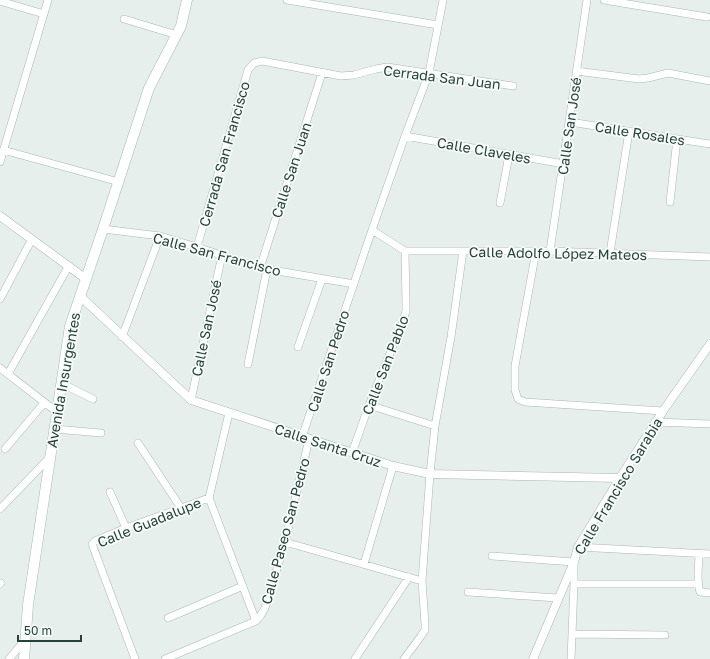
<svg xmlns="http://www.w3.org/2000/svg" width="710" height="659" viewBox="0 0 710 659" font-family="'Golos Text',sans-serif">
  <rect width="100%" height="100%" fill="#e6efeb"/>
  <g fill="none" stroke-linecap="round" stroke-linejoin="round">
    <defs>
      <path id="minor" d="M 287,0 L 438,25
        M 604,0 L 707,17
        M 0,1 L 44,14
        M 124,19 L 177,35
        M 576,71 L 639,79 L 648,78 L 668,73 L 710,81
        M 570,122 L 710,144
        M 405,136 L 564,164
        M 3,150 L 119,182
        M 0,162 L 48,0
        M 670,202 L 677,139
        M 500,203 L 509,155
        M 103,229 L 160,236 L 197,247 L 260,268 L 354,284
        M 372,230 L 405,251
        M 197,247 L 248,70 L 254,63 L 262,61 L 341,76 L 354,75 L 376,69 L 387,67 L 513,86
        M 405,251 L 550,251 L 710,257
        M 536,251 L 515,366 L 515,390 L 518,399 L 525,402 L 663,411
        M 550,251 L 587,0
        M 610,253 L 629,131
        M 260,268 L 322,73
        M 0,299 L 32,239
        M 122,337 L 160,236
        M 298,347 L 322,279
        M 248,364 L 267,269
        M 0,368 L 57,412
        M 8,374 L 68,267
        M 61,383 L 93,399
        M 191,400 L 222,255
        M 369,405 L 435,426
        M 229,413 L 209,498 L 256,621
        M 655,422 L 710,424
        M 54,429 L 101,433
        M 302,437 L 372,230 L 405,136 L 429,73 L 443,0
        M 138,443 L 181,508
        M 5,449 L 44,403
        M 352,453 L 369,405 L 403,321 L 406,311 L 406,303 L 405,251
        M 110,492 L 126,528
        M 0,509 L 49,458
        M 285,542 L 422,581
        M 578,547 L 710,554
        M 699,554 C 699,566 696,580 700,592 L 710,593
        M 492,556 L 574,562 L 574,584 L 571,659
        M 364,564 L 393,466
        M 0,584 L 1,583
        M 574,584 L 698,584
        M 468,592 L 558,598
        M 168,618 L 243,586
        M 572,634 L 665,635
        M 9,659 L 25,640
        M 135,659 L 92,544 L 95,541 L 126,528 L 209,498
        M 165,659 L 256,621 L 261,615 L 265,608 L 285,542 L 309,439
        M 355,659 L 409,577
        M 404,659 L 421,636 L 425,630 L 425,624 L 422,581 L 430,474 L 435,426 L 451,337 L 463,251"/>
      <path id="tertiary" d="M 0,216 L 86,279
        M 80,296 L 191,400 L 393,466 L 430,474 L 620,478
        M 533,659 L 574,562 L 578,547 L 620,478 L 663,411 L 710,344"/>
      <path id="secondary" d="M 24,659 L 28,605 L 70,326 L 103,229 L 149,88 L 181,26 L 187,0"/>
    </defs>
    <use href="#minor" stroke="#a8b8b2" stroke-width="8"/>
    <use href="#tertiary" stroke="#a8b8b2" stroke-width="9"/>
    <use href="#secondary" stroke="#a4bbb3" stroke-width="11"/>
    <use href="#minor" stroke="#fff" stroke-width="7"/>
    <use href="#tertiary" stroke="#fff" stroke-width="8"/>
    <use href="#secondary" stroke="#fff" stroke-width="10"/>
  </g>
  <g text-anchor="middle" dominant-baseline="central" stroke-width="3.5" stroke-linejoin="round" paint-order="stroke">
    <g font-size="14" fill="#24423a" stroke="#f7fbf9">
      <text transform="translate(442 77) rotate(7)">Cerrada San Juan</text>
      <text transform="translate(569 126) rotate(-82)">Calle San José</text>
      <text transform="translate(640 133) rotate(9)">Calle Rosales</text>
      <text transform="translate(484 150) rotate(10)">Calle Claveles</text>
      <text transform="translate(224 154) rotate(-74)">Cerrada San Francisco</text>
      <text transform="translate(291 170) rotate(-72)">Calle San Juan</text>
      <text transform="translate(558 253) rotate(1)">Calle Adolfo López Mateos</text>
      <text transform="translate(217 254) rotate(15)">Calle San Francisco</text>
      <text transform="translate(206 328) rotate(-78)">Calle San José</text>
      <text transform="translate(328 361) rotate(-72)">Calle San Pedro</text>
      <text transform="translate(385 365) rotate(-69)">Calle San Pablo</text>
      <text transform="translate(63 380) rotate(-80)">Avenida Insurgentes</text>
      <text transform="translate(328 445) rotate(18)">Calle Santa Cruz</text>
      <text transform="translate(618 486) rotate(-59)">Calle Francisco Sarabia</text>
      <text transform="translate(149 522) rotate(-22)">Calle Guadalupe</text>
      <text transform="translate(285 531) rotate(-75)">Calle Paseo San Pedro</text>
    </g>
  </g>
  <path d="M18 635v6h63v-6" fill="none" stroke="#24423a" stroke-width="2"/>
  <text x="24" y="635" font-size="12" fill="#24423a" stroke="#f7fbf9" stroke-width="3" paint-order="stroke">50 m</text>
</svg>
